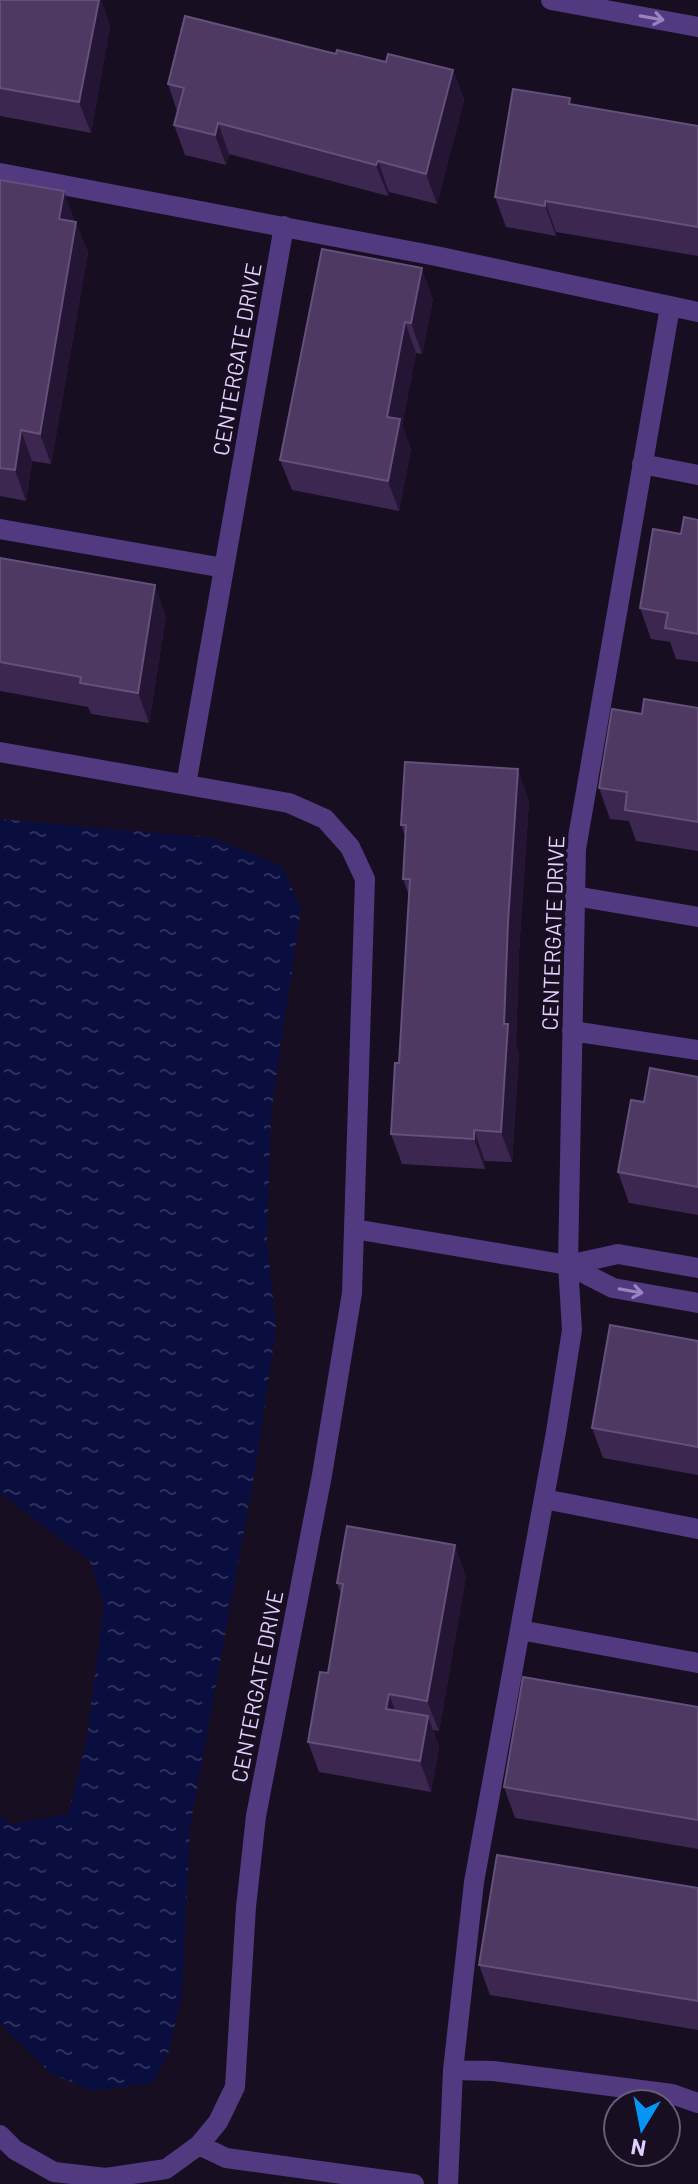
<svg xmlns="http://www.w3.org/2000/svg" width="698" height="2184" viewBox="0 0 698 2184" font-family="Barlow,sans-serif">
  <defs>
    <pattern id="water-ripples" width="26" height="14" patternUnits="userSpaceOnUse" patternTransform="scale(2)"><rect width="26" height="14" fill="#0a0e3e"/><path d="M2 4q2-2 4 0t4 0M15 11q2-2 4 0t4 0" fill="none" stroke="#2e305b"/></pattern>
  </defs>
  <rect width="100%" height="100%" fill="#170e21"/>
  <path fill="url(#water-ripples)" d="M 0,819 L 214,838 L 282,866 L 301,908 L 271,1113 L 267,1242 L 276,1328 L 257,1459 L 190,1827 L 182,1995 L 168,2054 L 153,2083 L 92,2091 L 50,2073 L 0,2024 L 0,1815 L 11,1824 L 68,1814 L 86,1744 L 104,1606 L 90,1561 L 0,1493 Z"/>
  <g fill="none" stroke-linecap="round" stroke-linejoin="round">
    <path stroke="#513a80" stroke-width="20" d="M 551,0 L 698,27
      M 0,173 L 436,256 L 698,312
      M 642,464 L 698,475
      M 0,529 L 224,568
      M 0,752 L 289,803 L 325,819 L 350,847 L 365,879 L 352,1293 L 322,1475 L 256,1816 L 246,1907 L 235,2087 L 218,2122 L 199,2145 L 166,2169 L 106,2178 L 54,2172 L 15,2150 L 0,2135
      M 186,785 L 284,226
      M 575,896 L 698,917
      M 572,1031 L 698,1050
      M 354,1229 L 568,1265 L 613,1288 L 698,1303
      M 568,1265 L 618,1254 L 698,1268
      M 544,1499 L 698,1529
      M 520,1630 L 698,1663
      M 453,2070 L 493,2071 L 672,2094 L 698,2103
      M 199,2145 L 226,2158 L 414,2184
      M 448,2184 L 453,2070 L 474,1882 L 556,1432 L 572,1330 L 568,1265 L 576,849 L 670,307"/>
  </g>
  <path fill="#3b274f" d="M 0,0 L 101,0 L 110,26 L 91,133 L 0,116 Z
    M 336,54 L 386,62 L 453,70 L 464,100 L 437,204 L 389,192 L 388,196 L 229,154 L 226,165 L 185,155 L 174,125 L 177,111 L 168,84 Z
    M 573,105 L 698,126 L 698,256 L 556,232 L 556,236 L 506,227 L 495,197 Z
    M 0,180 L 75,222 L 88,252 L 51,464 L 32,461 L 26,501 L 0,496 Z
    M 322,249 L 433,299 L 422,354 L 416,353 L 402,426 L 411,449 L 399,511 L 292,490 L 280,460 Z
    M 698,520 L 698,662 L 676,659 L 670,642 L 651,639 L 640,608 L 681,534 Z
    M 0,558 L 166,616 L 149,723 L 91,714 L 88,707 L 0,691 Z
    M 698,708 L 698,851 L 636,841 L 629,821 L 610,819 L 599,788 L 642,714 Z
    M 529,800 L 519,952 L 516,1046 L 519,1054 L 512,1162 L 485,1161 L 485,1169 L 402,1164 L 391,1134 L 399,1063 L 409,896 L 403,879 L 405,836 L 401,825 Z
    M 698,1077 L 698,1215 L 629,1203 L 618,1172 L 644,1102 Z
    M 698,1341 L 698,1475 L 603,1458 L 592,1428 Z
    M 466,1576 L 439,1731 L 433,1730 L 439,1747 L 431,1792 L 319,1772 L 308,1742 L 328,1673 L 341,1594 L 337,1583 Z
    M 698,1707 L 698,1849 L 515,1818 L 504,1787 Z
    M 698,1888 L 698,2030 L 490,1995 L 479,1965 Z"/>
  <path fill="#251535" d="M 99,0 L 101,0 L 110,26 L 91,133 L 79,102 Z
    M 453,70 L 464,100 L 437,204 L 426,174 Z
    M 218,123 L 229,154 L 226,165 L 215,135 Z
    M 378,161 L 389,192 L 388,196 L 376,165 Z
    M 64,191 L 75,221 L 59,219 Z
    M 545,201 L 556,232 L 556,236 L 545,206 Z
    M 76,222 L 88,252 L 51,464 L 40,434 Z
    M 422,268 L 433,299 L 422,354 L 411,323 Z
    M 405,322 L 416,353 L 402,426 L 411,449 L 399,511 L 388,481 L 387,417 Z
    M 21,430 L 32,461 L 26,501 L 15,470 Z
    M 155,585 L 166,616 L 149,723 L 138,693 Z
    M 518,769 L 529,800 L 519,952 L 516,1046 L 519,1054 L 512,1162 L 501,1132 L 508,922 Z
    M 474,1130 L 485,1161 L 485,1169 L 474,1139 Z
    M 455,1545 L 466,1576 L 439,1731 L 427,1701 Z
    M 389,1694 L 400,1724 L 386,1709 Z
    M 428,1716 L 439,1747 L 431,1792 L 420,1761 Z"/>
  <path fill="#4d3962" stroke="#64507a" stroke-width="2" d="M 0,0 L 99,0 L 79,102 L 0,88 Z
    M 185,16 L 336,54 L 337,50 L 386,62 L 388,54 L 453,70 L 426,174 L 378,161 L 376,165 L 218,123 L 215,135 L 174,125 L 184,88 L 168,84 Z
    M 513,89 L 570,98 L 569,104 L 698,126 L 698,227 L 545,201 L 545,206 L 495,197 Z
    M 0,180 L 64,191 L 59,219 L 76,222 L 40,434 L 21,430 L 15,470 L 0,468 Z
    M 322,249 L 422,268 L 411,323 L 405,322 L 387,417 L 400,419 L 388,481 L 280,460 Z
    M 684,517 L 698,520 L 698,634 L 665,628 L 668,613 L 640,608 L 653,529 L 681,534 Z
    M 0,558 L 155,585 L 138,693 L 80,683 L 81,677 L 0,662 Z
    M 644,699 L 698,708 L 698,822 L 625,810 L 627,792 L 599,788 L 612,709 L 642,714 Z
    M 405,762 L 518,769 L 508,922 L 504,1024 L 508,1024 L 501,1132 L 474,1130 L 474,1139 L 391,1134 L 395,1063 L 399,1063 L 410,879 L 403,879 L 406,825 L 401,825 Z
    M 650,1068 L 698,1077 L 698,1187 L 618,1172 L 631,1100 L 644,1102 Z
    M 610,1325 L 698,1341 L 698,1447 L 592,1428 Z
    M 347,1526 L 455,1545 L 427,1701 L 389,1694 L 386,1709 L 428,1716 L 420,1761 L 308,1742 L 320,1672 L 328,1673 L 343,1584 L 337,1583 Z
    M 523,1677 L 698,1707 L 698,1820 L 504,1787 Z
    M 497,1855 L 698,1888 L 698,2001 L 479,1965 Z"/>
  <defs><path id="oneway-shaft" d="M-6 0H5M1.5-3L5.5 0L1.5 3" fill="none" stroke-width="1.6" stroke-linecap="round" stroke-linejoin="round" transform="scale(2)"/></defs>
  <g stroke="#9a84bf">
    <use href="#oneway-shaft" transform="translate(652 18) rotate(10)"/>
    <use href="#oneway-shaft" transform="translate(631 1291) rotate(10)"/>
  </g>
  <g text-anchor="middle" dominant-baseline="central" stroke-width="8" stroke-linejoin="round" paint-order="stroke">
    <g font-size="22" fill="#e3cffe" stroke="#170e21">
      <text transform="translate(236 359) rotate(-80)">CENTERGATE DRIVE</text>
      <text transform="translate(552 933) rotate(-88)">CENTERGATE DRIVE</text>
      <text transform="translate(256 1686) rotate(-79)">CENTERGATE DRIVE</text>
    </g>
  </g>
  <g transform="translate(642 2128) rotate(190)"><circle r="38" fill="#170e21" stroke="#695b79" stroke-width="2"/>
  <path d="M0-6L14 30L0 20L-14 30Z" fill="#0595f4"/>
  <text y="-12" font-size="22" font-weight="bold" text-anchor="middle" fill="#e3cffe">N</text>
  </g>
</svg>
